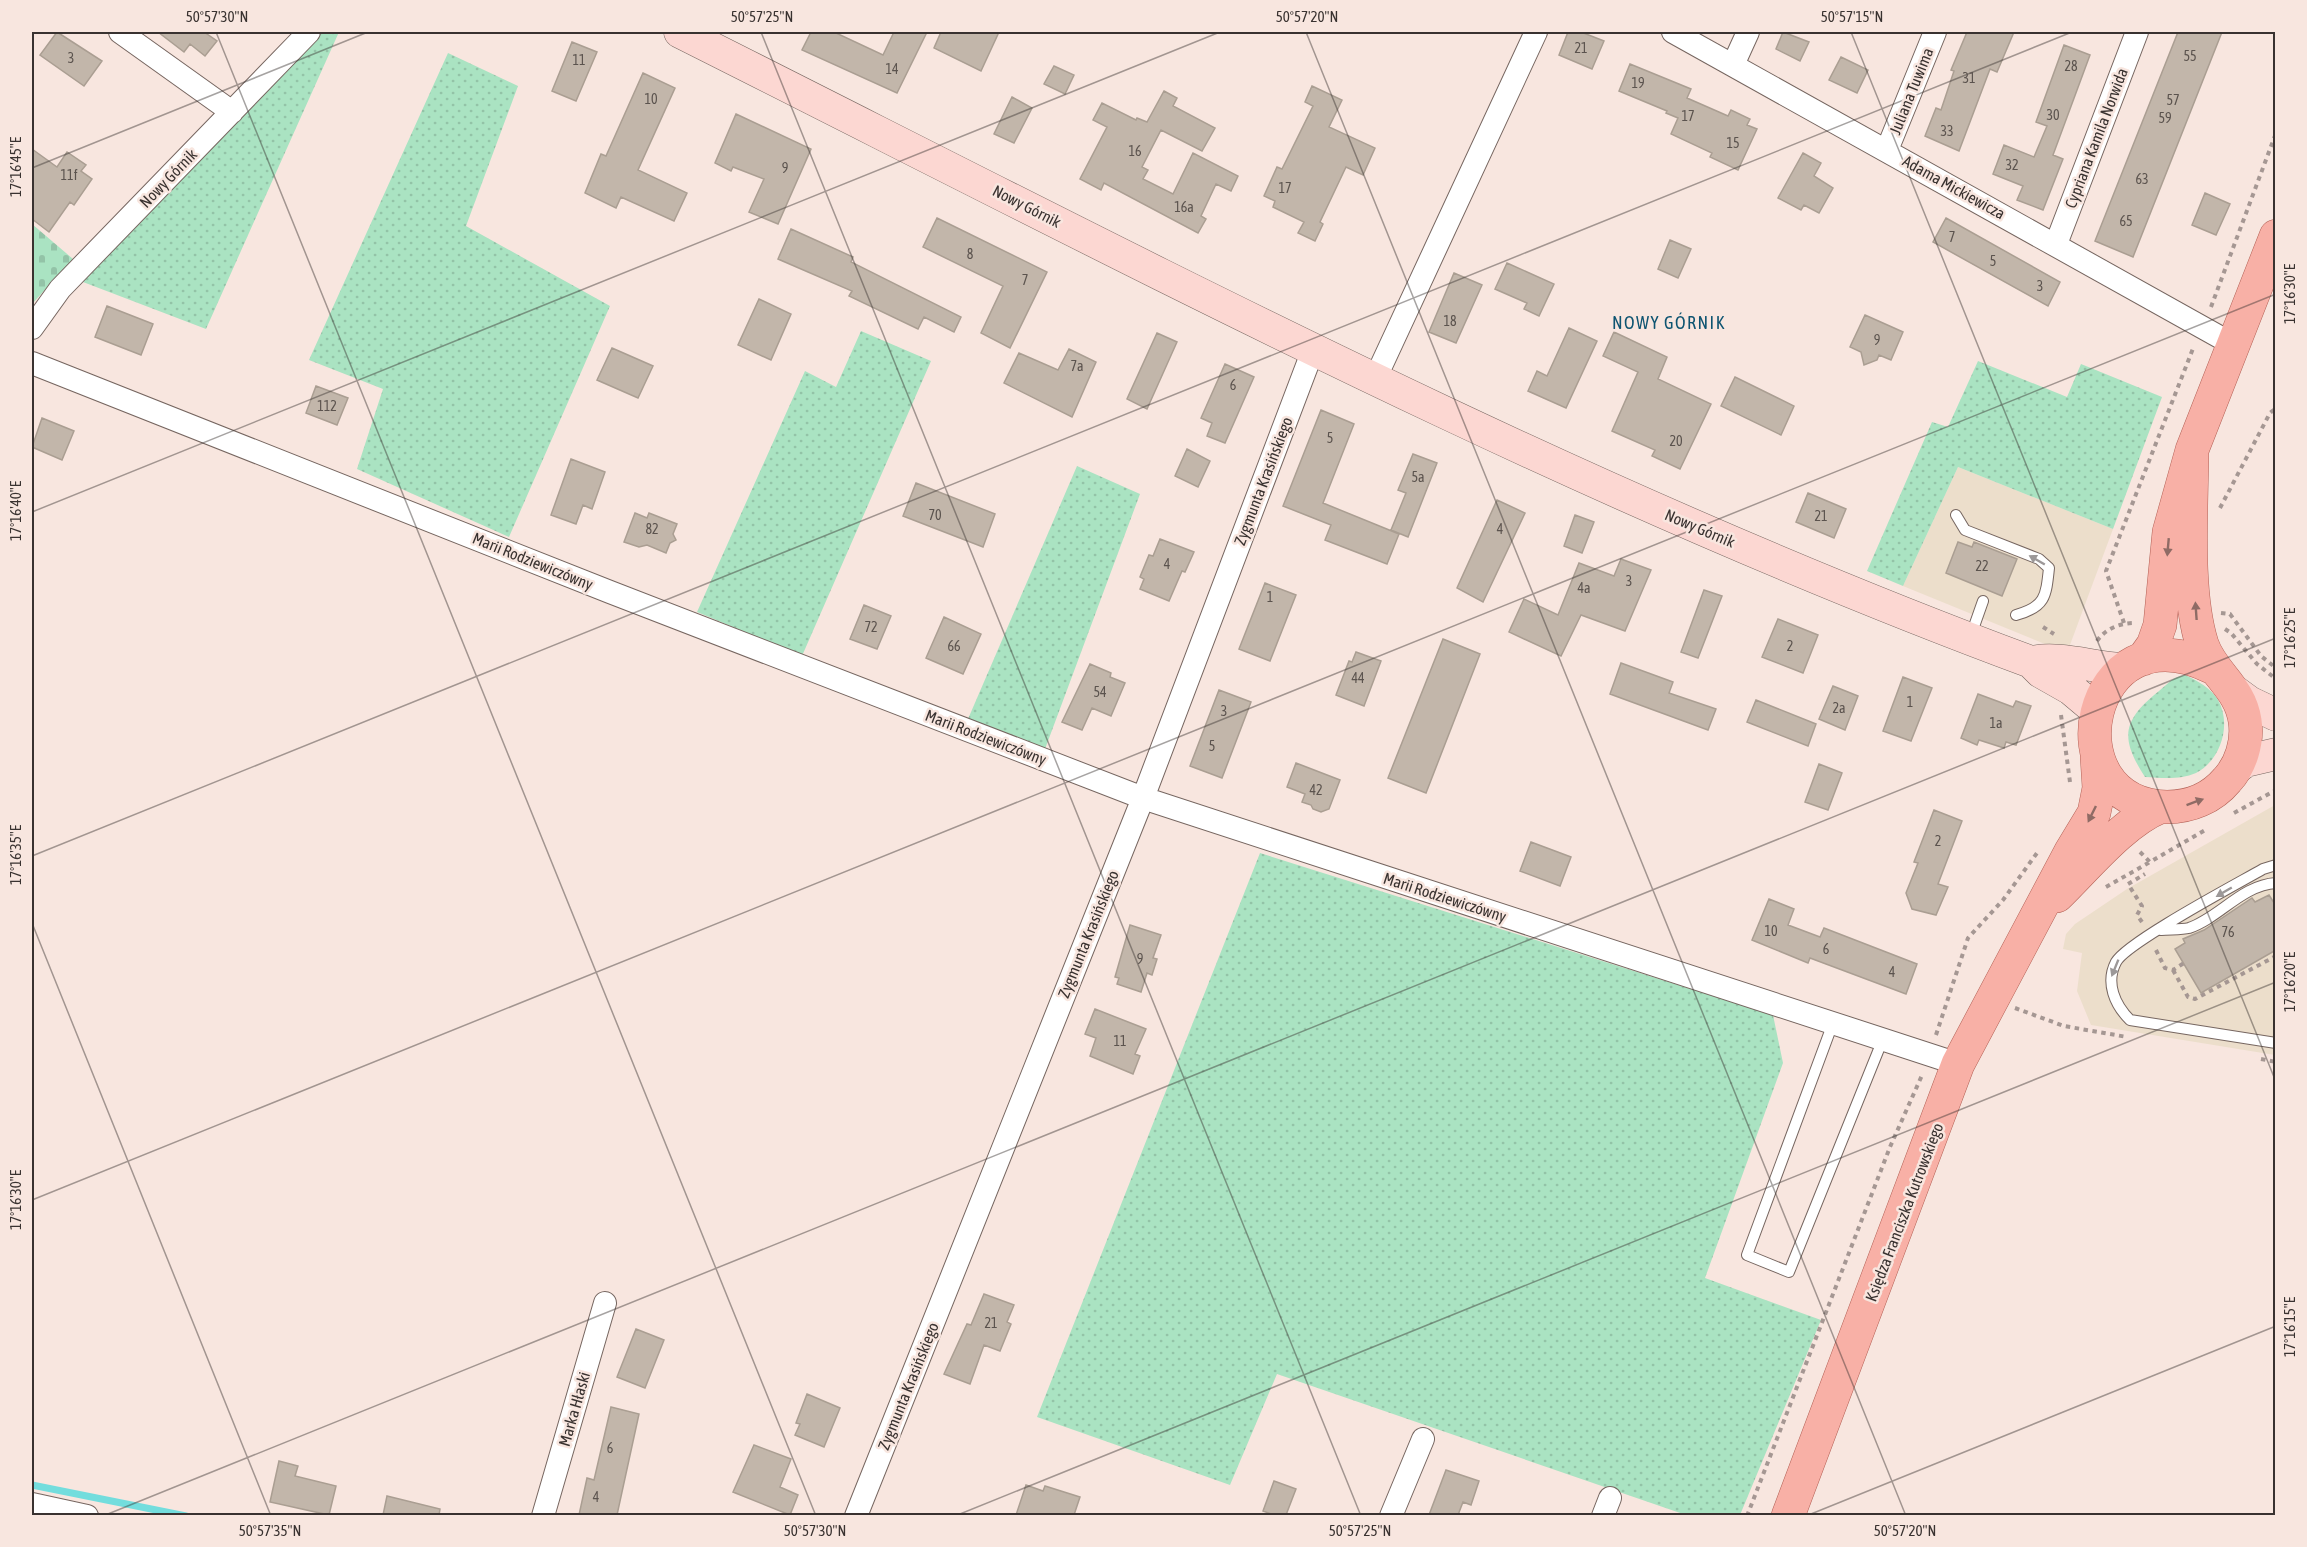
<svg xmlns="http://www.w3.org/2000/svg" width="2307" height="1547" viewBox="0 0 2307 1547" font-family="'Asap Condensed',sans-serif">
  <defs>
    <pattern id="grass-dots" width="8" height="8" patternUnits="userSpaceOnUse" patternTransform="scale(1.5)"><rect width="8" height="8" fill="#aae3c2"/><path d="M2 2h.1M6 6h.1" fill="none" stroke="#93c3a7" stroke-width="1.8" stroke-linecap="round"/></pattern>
    <pattern id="cemetery-stones" width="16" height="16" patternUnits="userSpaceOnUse" patternTransform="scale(1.5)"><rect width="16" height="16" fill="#aae3c2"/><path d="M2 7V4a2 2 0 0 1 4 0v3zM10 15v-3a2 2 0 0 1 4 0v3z" fill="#93c3a7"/></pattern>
  </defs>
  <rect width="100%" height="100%" fill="#f8e6df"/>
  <path fill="#ecdecb" d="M 1958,467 L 2113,529 L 2067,653 L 1903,586 Z
    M 2275,805 L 2275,1055 L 2091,1025 L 2077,991 L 2082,953 L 2063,949 L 2066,934 L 2075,924 L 2127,889 Z"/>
  <path fill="url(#grass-dots)" d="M 321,32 L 339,32 L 206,329 L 83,282 L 241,111 Z
    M 448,53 L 518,86 L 466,226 L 610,306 L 509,537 L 357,469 L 383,389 L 309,360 Z
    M 861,331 L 931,361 L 802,656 L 697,612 L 805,371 L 836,387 Z
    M 1978,361 L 2067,397 L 2081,364 L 2162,397 L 2113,529 L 1958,467 L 1903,586 L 1867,571 L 1932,422 L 1948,427 Z
    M 1077,466 L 1140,494 L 1045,749 L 968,719 Z
    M 2185,675 C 2198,681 2211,688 2218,700 C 2232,724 2221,760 2196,773 C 2180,780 2163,778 2145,777 C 2119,737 2123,720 2159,691 C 2169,683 2172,677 2185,675 Z
    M 1260,853 L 1773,1015 L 1783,1063 L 1705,1278 L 1821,1320 L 1740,1515 L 1686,1515 L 1277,1374 L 1230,1485 L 1037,1417 Z"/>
  <path fill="url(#cemetery-stones)" d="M 32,224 L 73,259 L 32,304 Z"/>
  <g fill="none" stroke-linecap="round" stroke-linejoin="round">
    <path stroke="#73dddd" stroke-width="7" d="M 32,1485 L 186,1516"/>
  </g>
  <path fill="#c2b6aa" stroke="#aa9e92" stroke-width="1.5" d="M 57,32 L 102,61 L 84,86 L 40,55 Z
    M 158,32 L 204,32 L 217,41 L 205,56 L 190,44 L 184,52 Z
    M 811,32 L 834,32 L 883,55 L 894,32 L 927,32 L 897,93 L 802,50 Z
    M 941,32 L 999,32 L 981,71 L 934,48 Z
    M 1568,32 L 1581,32 L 1604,41 L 1592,69 L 1559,55 Z
    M 1783,32 L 1809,42 L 1800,61 L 1776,49 Z
    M 1967,32 L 2014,32 L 1997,72 L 1990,69 L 1959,151 L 1925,136 L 1936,108 L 1941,110 L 1954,71 L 1951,70 Z
    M 2178,32 L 2222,32 L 2133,257 L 2095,241 Z
    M 572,42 L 597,52 L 576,101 L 552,91 Z
    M 2064,45 L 2090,55 L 2053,155 L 2063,159 L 2043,210 L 2017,200 L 2023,186 L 1993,174 L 2004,145 L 2034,157 L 2047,126 L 2036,122 Z
    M 1841,57 L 1868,70 L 1857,93 L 1829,80 Z
    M 1630,64 L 1691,89 L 1687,98 L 1728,116 L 1731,110 L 1750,119 L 1747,125 L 1757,129 L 1738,170 L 1710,157 L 1712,153 L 1671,134 L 1678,118 L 1666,113 L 1667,111 L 1619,91 Z
    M 1054,66 L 1074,75 L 1065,94 L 1044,84 Z
    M 643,73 L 675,88 L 638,170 L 687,193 L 674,221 L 621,197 L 616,208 L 585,193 L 601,154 L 606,156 Z
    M 1312,86 L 1342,100 L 1329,127 L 1375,148 L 1363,175 L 1346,167 L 1320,222 L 1323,224 L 1315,241 L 1298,233 L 1304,222 L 1273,207 L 1275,201 L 1264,196 L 1277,167 L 1282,169 L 1313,106 L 1305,102 Z
    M 1164,91 L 1177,98 L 1173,106 L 1215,128 L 1202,151 L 1161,130 L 1142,167 L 1148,170 L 1143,179 L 1173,194 L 1193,153 L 1238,176 L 1231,191 L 1216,184 L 1201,216 L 1206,219 L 1198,233 L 1104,183 L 1101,190 L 1080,179 L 1107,127 L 1093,120 L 1102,103 L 1136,120 L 1137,118 L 1147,122 Z
    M 1012,97 L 1032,108 L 1014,143 L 994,134 Z
    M 736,114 L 811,149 L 778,224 L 749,212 L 764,179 L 733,167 L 731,171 L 715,163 Z
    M 32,149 L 57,167 L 67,152 L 86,165 L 81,171 L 92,179 L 74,205 L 70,202 L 49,232 L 32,219 Z
    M 1803,153 L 1821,163 L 1814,176 L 1833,188 L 1819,213 L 1804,205 L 1801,210 L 1778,198 Z
    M 2205,193 L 2230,204 L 2216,235 L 2192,225 Z
    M 937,218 L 1047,272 L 1010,348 L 981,333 L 1003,286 L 923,247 Z
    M 1946,218 L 2060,282 L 2048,306 L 1933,242 Z
    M 791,229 L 853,257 L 851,262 L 961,317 L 954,332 L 924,317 L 918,329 L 849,296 L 852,291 L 778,259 Z
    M 1670,240 L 1691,249 L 1678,278 L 1658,269 Z
    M 1507,263 L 1554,284 L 1539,316 L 1524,309 L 1527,303 L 1495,289 Z
    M 1454,273 L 1482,285 L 1456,343 L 1429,332 Z
    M 759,299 L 791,314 L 771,360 L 738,345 Z
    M 107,306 L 153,324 L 141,355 L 95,337 Z
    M 1865,315 L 1903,332 L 1891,360 L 1879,355 L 1877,360 L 1864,365 L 1861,352 L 1850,347 Z
    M 1569,328 L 1597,341 L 1566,408 L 1528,391 L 1537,371 L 1547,376 Z
    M 1614,332 L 1667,357 L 1658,379 L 1711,404 L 1680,469 L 1652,456 L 1655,450 L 1612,431 L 1638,372 L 1603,356 Z
    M 1157,333 L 1177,342 L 1147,409 L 1127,399 Z
    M 612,348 L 653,366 L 638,398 L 597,380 Z
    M 1069,349 L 1096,362 L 1072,417 L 1004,383 L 1019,353 L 1058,370 Z
    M 1225,364 L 1254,377 L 1225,443 L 1207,436 L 1212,423 L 1201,418 Z
    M 1735,377 L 1794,406 L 1781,435 L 1721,406 Z
    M 316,386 L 348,398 L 337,425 L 306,413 Z
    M 1321,410 L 1354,424 L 1323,503 L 1399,534 L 1387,564 L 1325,540 L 1331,525 L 1283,506 Z
    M 42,418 L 74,431 L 62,460 L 32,447 Z
    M 1187,449 L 1210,461 L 1198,487 L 1175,476 Z
    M 1413,454 L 1437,463 L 1408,537 L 1391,530 L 1406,493 L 1398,490 Z
    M 571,459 L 605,472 L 592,509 L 583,505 L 576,524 L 551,515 Z
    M 916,483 L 995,514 L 983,547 L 903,516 Z
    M 1808,493 L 1846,509 L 1834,538 L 1796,522 Z
    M 1497,500 L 1525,513 L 1483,602 L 1457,588 Z
    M 635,513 L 647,518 L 649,513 L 677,524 L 673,534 L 676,540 L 670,543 L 666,553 L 647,545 L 639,547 L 624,542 Z
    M 1575,515 L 1594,522 L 1582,553 L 1564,546 Z
    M 1160,539 L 1194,552 L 1185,572 L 1182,571 L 1169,601 L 1140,589 L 1144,579 L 1140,577 L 1149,555 L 1153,556 Z
    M 1958,542 L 1972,547 L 1974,542 L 2017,559 L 2002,596 L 1946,573 Z
    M 1621,559 L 1651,570 L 1625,631 L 1581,615 L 1561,656 L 1509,632 L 1524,599 L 1558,615 L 1579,563 L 1614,576 Z
    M 1265,583 L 1296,595 L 1270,661 L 1239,649 Z
    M 1704,590 L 1722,596 L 1698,658 L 1681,652 Z
    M 864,605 L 891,616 L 877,649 L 850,639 Z
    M 944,617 L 981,634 L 963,674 L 926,658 Z
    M 1778,619 L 1818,635 L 1803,673 L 1762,657 Z
    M 1443,639 L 1480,654 L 1426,793 L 1388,778 Z
    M 1356,652 L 1381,661 L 1364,706 L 1336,695 L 1349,661 L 1352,662 Z
    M 1621,663 L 1673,682 L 1669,693 L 1716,709 L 1708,730 L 1610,694 Z
    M 1090,664 L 1111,673 L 1110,677 L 1125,683 L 1111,716 L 1092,708 L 1082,730 L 1062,722 Z
    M 1903,677 L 1932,688 L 1911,741 L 1883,731 Z
    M 1833,686 L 1858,696 L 1845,730 L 1819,719 Z
    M 1219,690 L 1251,702 L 1222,778 L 1190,766 Z
    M 1978,694 L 2013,707 L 2016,701 L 2031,706 L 2016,745 L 2006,742 L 2004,748 L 1979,740 L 1977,745 L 1961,738 Z
    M 1756,700 L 1816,724 L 1808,746 L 1747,722 Z
    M 1296,763 L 1340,780 L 1329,809 L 1321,812 L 1313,809 L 1311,805 L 1302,802 L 1305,794 L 1287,787 Z
    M 1819,764 L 1842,773 L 1828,810 L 1805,802 Z
    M 1934,810 L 1962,821 L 1938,884 L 1948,887 L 1936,915 L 1912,909 L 1906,893 L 1918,863 L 1914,862 Z
    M 1531,842 L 1571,857 L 1560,886 L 1520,871 Z
    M 2269,895 L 2276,906 L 2276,950 L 2201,993 L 2175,949 L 2185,943 L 2183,939 L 2204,930 L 2252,898 L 2255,902 Z
    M 1769,899 L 1794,909 L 1788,925 L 1820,937 L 1824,928 L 1917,964 L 1906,994 L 1810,958 L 1808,963 L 1752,940 Z
    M 1130,925 L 1161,935 L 1153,958 L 1157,959 L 1152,975 L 1147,973 L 1141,992 L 1117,984 L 1119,978 L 1115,977 Z
    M 1095,1009 L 1146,1029 L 1135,1054 L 1140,1056 L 1133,1074 L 1090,1056 L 1096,1038 L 1085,1034 Z
    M 984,1294 L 1014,1305 L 1007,1322 L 1011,1324 L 1000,1351 L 984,1345 L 970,1384 L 944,1374 L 967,1324 L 971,1325 Z
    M 636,1329 L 664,1340 L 645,1388 L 617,1377 Z
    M 807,1394 L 840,1408 L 824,1447 L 795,1435 L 800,1424 L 796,1423 Z
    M 611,1407 L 639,1414 L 617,1515 L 579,1515 L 587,1478 L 594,1480 Z
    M 754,1445 L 791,1459 L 780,1487 L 798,1495 L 790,1515 L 733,1492 Z
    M 279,1461 L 298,1466 L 295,1476 L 336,1486 L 329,1515 L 270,1502 Z
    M 1446,1470 L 1479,1481 L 1471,1505 L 1463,1502 L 1458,1515 L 1429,1515 Z
    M 1274,1481 L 1296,1489 L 1286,1515 L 1274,1515 L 1263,1511 Z
    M 1026,1485 L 1043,1491 L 1045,1486 L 1080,1497 L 1074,1515 L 1016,1515 Z
    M 387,1496 L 440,1509 L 439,1515 L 383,1515 Z"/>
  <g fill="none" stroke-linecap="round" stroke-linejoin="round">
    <defs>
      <path id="lane" d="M 1956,515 L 1965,530 L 2039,559 L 2049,568 C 2046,597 2045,607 2016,615
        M 1971,635 L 1983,601
        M 2276,865 L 2263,869 C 2237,884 2127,942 2116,962 C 2105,983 2115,1005 2130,1020 L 2276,1043
        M 2161,930 C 2169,929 2181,930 2189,928 C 2219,918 2242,885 2276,883
        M 1833,1023 L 1747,1255 L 1789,1272 L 1883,1039"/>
      <path id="street" d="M 120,32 L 232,112
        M 1673,32 L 2234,345
        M 1733,65 L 1748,32
        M 1887,150 L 1935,32
        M 2056,244 L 2137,32
        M 32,328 L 60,289 L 309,32
        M 32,363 L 610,592 L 1143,798 L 1958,1064
        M 1375,379 L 1536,32
        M 32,1504 L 87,1516
        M 543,1516 L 605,1303
        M 856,1516 L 1143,798 L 1313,350
        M 1391,1516 L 1423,1439
        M 1603,1516 L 1610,1498"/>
      <path id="secondary" d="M 680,32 C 1124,255 1564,489 2031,662 L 2041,672 L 2071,689 L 2096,710
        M 2032,662 C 2060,656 2094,668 2124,669
        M 2234,691 L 2249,702 L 2276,715
        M 2236,768 L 2246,761 L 2276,754"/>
      <path id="primary" d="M 2192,450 C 2192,506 2185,590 2202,644 C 2212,674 2240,687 2245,721 C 2248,742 2241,765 2227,780 C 2212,798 2190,807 2167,807 C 2048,804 2085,605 2211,667
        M 2143,659 L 2153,645 L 2160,625 L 2169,532 L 2192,450 L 2276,236
        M 2057,896 C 2086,868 2123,822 2160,807
        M 1788,1516 L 1958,1064 L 2071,851 L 2094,813 L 2099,788 L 2097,757"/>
    </defs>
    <use href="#lane" stroke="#766660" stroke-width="12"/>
    <use href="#street" stroke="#766660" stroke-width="24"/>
    <use href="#secondary" stroke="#766660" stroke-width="33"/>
    <use href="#primary" stroke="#b36156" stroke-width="34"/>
    <path stroke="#a59793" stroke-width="4" stroke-dasharray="4.5 4.5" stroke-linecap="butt" d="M 2211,307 L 2276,133
      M 2220,508 L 2270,413 L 2276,408
      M 2221,613 L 2230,614 L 2261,656 L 2276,668
      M 2124,623 L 2106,571 L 2194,346
      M 2043,627 L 2054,634
      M 2225,629 L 2231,633 L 2257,664 L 2276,679
      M 2097,641 C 2105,629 2120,623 2134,623
      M 2061,715 L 2070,782
      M 2234,813 L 2276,790
      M 2140,852 L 2150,862 L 2207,829
      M 2106,887 L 2150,862
      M 2142,922 L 2137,915 L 2142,906 L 2128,884 L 2145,874
      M 2156,950 L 2165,968 L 2173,970 L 2184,963
      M 2173,970 L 2188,997 L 2195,999 L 2276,956
      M 2015,1008 L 2064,1026 L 2127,1037
      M 1936,1035 L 1968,938 L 2003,900 L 2037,853
      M 2261,1059 L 2276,1062
      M 1747,1516 L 1890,1147 L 1923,1073"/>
    <use href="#lane" stroke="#fff" stroke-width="10"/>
    <use href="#street" stroke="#fff" stroke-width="22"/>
    <use href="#secondary" stroke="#fcd7d2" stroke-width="32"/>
    <use href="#primary" stroke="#f8b0a6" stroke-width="33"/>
  </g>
  <defs><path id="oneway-solid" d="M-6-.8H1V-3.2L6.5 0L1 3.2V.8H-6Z" transform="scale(1.5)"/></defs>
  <g fill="#8f6b65">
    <use href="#oneway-solid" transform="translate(2168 547) rotate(95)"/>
    <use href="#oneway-solid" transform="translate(2196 611) rotate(-94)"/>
    <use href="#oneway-solid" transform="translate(2195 802) rotate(-20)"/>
    <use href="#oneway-solid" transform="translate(2092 814) rotate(116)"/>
  </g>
  <g fill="#9c9898">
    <use href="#oneway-solid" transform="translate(2037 560) rotate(-150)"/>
    <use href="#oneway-solid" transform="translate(2224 892) rotate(150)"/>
    <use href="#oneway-solid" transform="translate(2115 968) rotate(112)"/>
  </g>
  <path fill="none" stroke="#393230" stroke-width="1.5" stroke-opacity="0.45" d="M 216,32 L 816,1516M 761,32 L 1361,1516M 1306,32 L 1906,1516M 1851,32 L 2276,1082M 32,168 L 368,32M 32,512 L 1220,32M 32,856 L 2072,32M 32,923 L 271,1516M 32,1200 L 2276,294M 103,1516 L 2276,638M 955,1516 L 2276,982M 1806,1516 L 2276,1326"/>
  <g text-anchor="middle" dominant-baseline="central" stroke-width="5" stroke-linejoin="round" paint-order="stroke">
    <g font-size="14" fill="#5b534e">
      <text x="1581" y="48">21</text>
      <text x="2190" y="56">55</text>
      <text x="71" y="58">3</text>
      <text x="579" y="60">11</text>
      <text x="2071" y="66">28</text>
      <text x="892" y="69">14</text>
      <text x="1969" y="78">31</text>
      <text x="1638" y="83">19</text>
      <text x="651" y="99">10</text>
      <text x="2173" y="100">57</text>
      <text x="2053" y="115">30</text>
      <text x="1688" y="116">17</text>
      <text x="2165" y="118">59</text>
      <text x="1947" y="131">33</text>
      <text x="1733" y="143">15</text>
      <text x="1135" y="151">16</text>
      <text x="2012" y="165">32</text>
      <text x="785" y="168">9</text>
      <text x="69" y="175">11f</text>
      <text x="2142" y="179">63</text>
      <text x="1285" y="188">17</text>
      <text x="1184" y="207">16a</text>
      <text x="2126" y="221">65</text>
      <text x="1952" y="237">7</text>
      <text x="970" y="254">8</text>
      <text x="1993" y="261">5</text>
      <text x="1025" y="280">7</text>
      <text x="2040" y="286">3</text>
      <text x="1450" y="321">18</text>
      <text x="1877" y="340">9</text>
      <text x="1077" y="366">7a</text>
      <text x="1233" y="385">6</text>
      <text x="327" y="406">112</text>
      <text x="1330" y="438">5</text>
      <text x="1676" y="441">20</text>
      <text x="1418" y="477">5a</text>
      <text x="935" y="515">70</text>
      <text x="1821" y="516">21</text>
      <text x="652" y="529">82</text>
      <text x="1500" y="529">4</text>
      <text x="1167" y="564">4</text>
      <text x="1982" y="566">22</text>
      <text x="1629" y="581">3</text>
      <text x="1584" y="588">4a</text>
      <text x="1270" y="597">1</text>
      <text x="871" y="627">72</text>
      <text x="954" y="646">66</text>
      <text x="1790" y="646">2</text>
      <text x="1358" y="678">44</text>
      <text x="1100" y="692">54</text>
      <text x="1910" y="702">1</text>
      <text x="1839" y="708">2a</text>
      <text x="1224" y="711">3</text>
      <text x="1996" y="723">1a</text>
      <text x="1212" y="746">5</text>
      <text x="1316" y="790">42</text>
      <text x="1938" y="841">2</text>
      <text x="1771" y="931">10</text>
      <text x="2228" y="932">76</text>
      <text x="1826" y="949">6</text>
      <text x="1140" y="959">9</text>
      <text x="1892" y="972">4</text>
      <text x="1120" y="1041">11</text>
      <text x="991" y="1323">21</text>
      <text x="610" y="1448">6</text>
      <text x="596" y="1497">4</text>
    </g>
    <g font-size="16" fill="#393230" stroke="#f8e6df">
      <text transform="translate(1911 91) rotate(-68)">Juliana Tuwima</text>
      <text transform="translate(2096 138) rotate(-69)">Cypriana Kamila Norwida</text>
      <text transform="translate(168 178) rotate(-46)">Nowy Górnik</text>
      <text transform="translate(1954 187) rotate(29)">Adama Mickiewicza</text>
      <text transform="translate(1027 206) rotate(27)">Nowy Górnik</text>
      <text transform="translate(1263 481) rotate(-69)">Zygmunta Krasińskiego</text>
      <text transform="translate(1700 528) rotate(23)">Nowy Górnik</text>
      <text transform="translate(533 561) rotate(22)">Marii Rodziewiczówny</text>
      <text transform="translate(986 737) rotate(21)">Marii Rodziewiczówny</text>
      <text transform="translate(1445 897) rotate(18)">Marii Rodziewiczówny</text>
      <text transform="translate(1088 934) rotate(-68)">Zygmunta Krasińskiego</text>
      <text transform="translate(1904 1212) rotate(-69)">Księdza Franciszka Kutrowskiego</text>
      <text transform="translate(908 1386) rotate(-68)">Zygmunta Krasińskiego</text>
      <text transform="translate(574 1409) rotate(-74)">Marka Hłaski</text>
    </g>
    <g font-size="18" letter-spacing="1.5" fill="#0e5471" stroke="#f8e6df">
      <text x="1669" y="322">NOWY GÓRNIK</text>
    </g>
  </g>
  <rect width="2307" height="1547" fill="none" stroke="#f8e6df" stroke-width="66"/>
  <rect x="33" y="33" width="2241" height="1481" fill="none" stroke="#393230" stroke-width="2"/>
  <g font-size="15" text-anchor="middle" fill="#393230">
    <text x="217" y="22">50°57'30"N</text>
    <text x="762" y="22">50°57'25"N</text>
    <text x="1307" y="22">50°57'20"N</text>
    <text x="1852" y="22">50°57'15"N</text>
    <text transform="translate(16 167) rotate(-90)" y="5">17°16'45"E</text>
    <text transform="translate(2290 294) rotate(-90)" y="5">17°16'30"E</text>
    <text transform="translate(16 511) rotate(-90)" y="5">17°16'40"E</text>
    <text transform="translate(2290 638) rotate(-90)" y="5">17°16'25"E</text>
    <text transform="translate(16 855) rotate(-90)" y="5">17°16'35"E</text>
    <text transform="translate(2290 982) rotate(-90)" y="5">17°16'20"E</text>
    <text transform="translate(16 1200) rotate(-90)" y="5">17°16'30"E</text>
    <text transform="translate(2290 1327) rotate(-90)" y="5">17°16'15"E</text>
    <text x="270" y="1536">50°57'35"N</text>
    <text x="815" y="1536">50°57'30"N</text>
    <text x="1360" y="1536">50°57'25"N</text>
    <text x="1905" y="1536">50°57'20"N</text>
  </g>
</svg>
